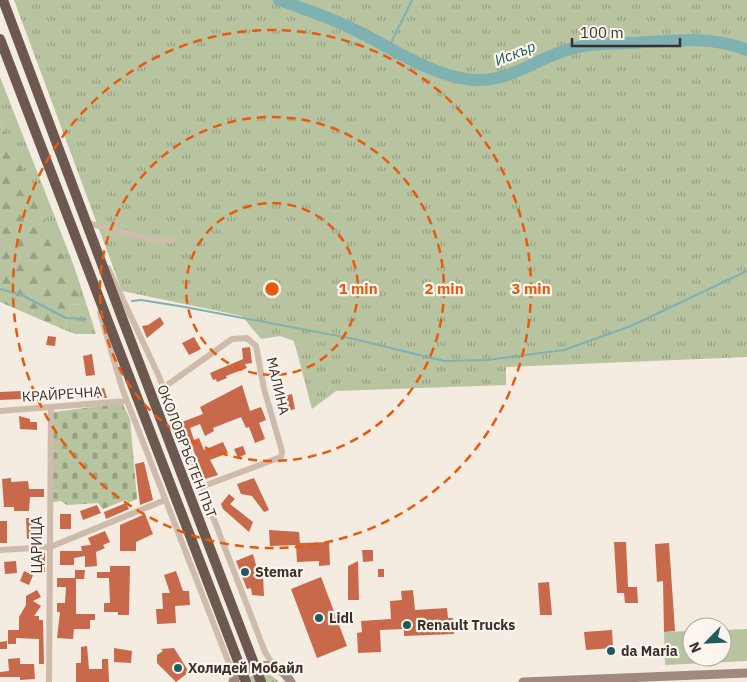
<svg xmlns="http://www.w3.org/2000/svg" width="747" height="682" viewBox="0 0 747 682" font-family="'IBM Plex Sans',sans-serif">
  <defs>
    <pattern id="grass-tufts" width="24" height="20" patternUnits="userSpaceOnUse" patternTransform="scale(1.25)"><rect width="24" height="20" fill="#b8c4a0"/><path d="M3 7l-1-3M5 7V3M7 7l1-3M15 17l-1-3M17 17v-4M19 17l1-3" fill="none" stroke="#97a083"/></pattern>
    <pattern id="forest-firs" width="22" height="20" patternUnits="userSpaceOnUse" patternTransform="scale(1.25)"><rect width="22" height="20" fill="#b8c4a0"/><path d="M5 1l3.5 6h-7zM16 11l3.5 6h-7z" fill="#97a083"/></pattern>
    <pattern id="cemetery-stones" width="16" height="16" patternUnits="userSpaceOnUse" patternTransform="scale(1.25)"><rect width="16" height="16" fill="#b8c4a0"/><path d="M2 7V4a2 2 0 0 1 4 0v3zM10 15v-3a2 2 0 0 1 4 0v3z" fill="#97a083"/></pattern>
  </defs>
  <rect width="100%" height="100%" fill="#f4ebe1"/>
  <path fill="url(#grass-tufts)" d="M 14,0 L 747,0 L 747,357 L 506,367 L 506,385 L 336,391 L 312,409 L 294,341 L 280,336 L 261,339 L 242,316 L 122,291 Z
    M 0,77 L 74,266 L 96,334 L 75,334 L 65,330 L 71,304 L 80,305 L 0,121 Z
    M 264,673 L 272,676 L 279,682 L 242,682 L 255,674 Z"/>
  <path fill="url(#forest-firs)" d="M 0,121 L 62,255 L 81,305 L 71,304 L 65,330 L 0,302 Z"/>
  <path fill="url(#cemetery-stones)" d="M 122,403 L 130,419 L 137,499 L 128,503 L 126,500 L 103,509 L 98,503 L 67,505 L 61,501 L 53,502 L 53,415 L 54,412 Z"/>
  <path fill="#b8c4a0" d="M 747,629 L 747,661 L 665,665 L 664,632 L 692,631 L 692,657 L 722,657 L 722,630 Z"/>
  <g fill="none" stroke-linecap="round" stroke-linejoin="round">
    <path stroke="#7fb0b2" stroke-width="2" d="M 389,47 L 412,0
      M 0,289 L 22,295 L 66,318 L 86,319
      M 132,301 L 141,300 L 185,307 L 354,339 L 444,361 L 487,360 L 564,350 L 631,326 L 747,271"/>
    <path stroke="#7fb0b2" stroke-width="12" d="M 279,0 C 305,9 332,18 357,31 C 394,49 433,77 475,80 C 509,82 536,59 567,50 C 588,43 610,44 631,43 C 669,41 711,35 747,50"/>
  </g>
  <path fill="#c8694b" d="M 160,317 L 164,324 L 147,338 L 142,326 L 148,325 Z
    M 48,336 L 56,337 L 55,346 L 46,345 Z
    M 194,337 L 201,349 L 189,355 L 182,343 Z
    M 250,347 L 252,363 L 245,364 L 247,368 L 226,376 L 227,378 L 217,382 L 216,379 L 213,380 L 210,373 L 243,359 L 242,348 Z
    M 92,354 L 95,375 L 86,376 L 83,356 Z
    M 242,385 L 250,411 L 261,407 L 266,420 L 259,423 L 265,439 L 255,443 L 249,427 L 246,428 L 241,417 L 213,428 L 214,431 L 205,436 L 200,424 L 190,428 L 194,440 L 199,438 L 204,450 L 223,442 L 228,453 L 210,460 L 218,475 L 205,479 L 182,422 L 203,414 L 200,407 Z
    M 104,388 L 107,398 L 97,398 L 95,390 Z
    M 21,391 L 22,399 L 0,400 L 0,392 Z
    M 292,394 L 295,409 L 288,411 L 285,396 Z
    M 19,416 L 30,419 L 30,422 L 37,422 L 37,430 L 20,429 Z
    M 243,446 L 246,454 L 238,458 L 234,449 Z
    M 144,462 L 153,500 L 140,505 L 135,464 Z
    M 11,478 L 11,482 L 28,481 L 29,489 L 44,489 L 44,497 L 30,497 L 29,511 L 14,511 L 14,507 L 4,507 L 2,479 Z
    M 254,478 L 269,510 L 264,512 L 252,496 L 241,494 L 237,484 Z
    M 229,494 L 235,499 L 230,504 L 253,522 L 249,532 L 223,509 L 221,504 Z
    M 126,503 L 129,509 L 106,519 L 104,512 Z
    M 97,505 L 101,513 L 83,520 L 80,511 Z
    M 60,514 L 71,514 L 71,529 L 60,529 Z
    M 145,514 L 153,534 L 136,542 L 136,551 L 120,551 L 120,525 Z
    M 26,518 L 40,518 L 40,539 L 27,539 Z
    M 0,521 L 7,521 L 7,543 L 0,543 Z
    M 269,530 L 299,532 L 300,543 L 329,542 L 330,565 L 319,566 L 319,561 L 297,562 L 296,545 L 270,546 Z
    M 105,531 L 110,542 L 103,545 L 105,548 L 96,552 L 97,566 L 85,567 L 85,556 L 74,558 L 74,565 L 60,565 L 60,551 L 82,551 L 81,546 L 91,545 L 88,538 Z
    M 614,542 L 626,542 L 628,587 L 637,587 L 638,603 L 625,603 L 624,593 L 617,593 Z
    M 669,543 L 675,631 L 664,632 L 663,581 L 657,582 L 655,544 Z
    M 362,550 L 373,550 L 373,561 L 363,562 Z
    M 40,553 L 45,553 L 45,572 L 39,572 Z
    M 253,554 L 259,576 L 263,576 L 264,596 L 252,595 L 251,588 L 247,589 L 236,561 Z
    M 16,561 L 17,573 L 5,574 L 4,562 Z
    M 358,561 L 359,600 L 348,600 L 348,566 Z
    M 110,566 L 130,566 L 129,615 L 118,615 L 118,612 L 104,612 L 104,603 L 110,603 L 109,578 L 97,578 L 97,572 L 110,572 Z
    M 378,569 L 384,569 L 384,577 L 378,577 Z
    M 75,570 L 85,570 L 84,579 L 76,579 L 76,614 L 95,614 L 95,620 L 90,620 L 90,629 L 74,629 L 73,639 L 57,638 L 60,612 L 57,612 L 57,603 L 65,603 L 66,587 L 57,587 L 57,578 L 75,578 Z
    M 24,571 L 33,575 L 29,585 L 20,581 Z
    M 176,571 L 183,591 L 189,591 L 190,605 L 175,606 L 176,623 L 157,624 L 156,609 L 163,609 L 162,593 L 170,593 L 164,575 Z
    M 321,577 L 347,646 L 317,658 L 291,589 Z
    M 549,582 L 552,615 L 540,615 L 538,583 Z
    M 37,590 L 41,597 L 33,601 L 41,606 L 34,616 L 39,616 L 39,620 L 43,620 L 44,664 L 39,664 L 39,639 L 16,638 L 16,644 L 8,644 L 8,630 L 19,630 L 19,617 L 26,605 L 26,596 Z
    M 413,590 L 415,610 L 447,608 L 448,618 L 453,618 L 454,634 L 404,636 L 404,629 L 380,630 L 381,652 L 358,653 L 357,633 L 362,632 L 361,621 L 391,619 L 390,601 L 402,600 L 401,591 Z
    M 612,630 L 613,648 L 586,650 L 584,632 Z
    M 7,641 L 7,649 L 0,649 L 0,642 Z
    M 87,646 L 89,669 L 102,669 L 102,659 L 108,659 L 109,682 L 76,682 L 76,663 L 81,663 L 81,647 Z
    M 114,648 L 132,651 L 131,663 L 114,662 Z
    M 174,648 L 189,672 L 176,682 L 157,663 L 157,655 L 163,651 L 161,649 Z
    M 20,658 L 20,664 L 34,664 L 35,679 L 20,680 L 20,677 L 0,677 L 0,672 L 9,671 L 8,659 Z"/>
  <g fill="none" stroke-linecap="round" stroke-linejoin="round">
    <path stroke="#cdbbac" stroke-width="6" d="M 87,223 L 158,241 L 173,240
      M 108,268 L 158,374 L 265,652 L 275,668
      M 100,313 L 122,388 L 230,666 L 232,682
      M 163,388 L 232,339 L 247,338 L 256,346 L 264,389 L 282,451 L 281,457 L 201,487
      M 0,411 L 127,401
      M 0,550 L 50,547 L 165,500
      M 49,682 L 51,407"/>
    <path stroke="#a18a7d" stroke-width="9" d="M 233,682 C 248,661 277,659 291,682
      M 523,682 L 747,673"/>
    <path stroke="#6c584f" stroke-width="10" d="M 3,0 C 88,228 173,455 261,682
      M 0,39 L 246,682"/>
  </g>
  <g fill="none" stroke="#e8590c" stroke-width="2.5" stroke-dasharray="9 6">
    <circle cx="272" cy="289" r="86"/>
    <circle cx="272" cy="289" r="172"/>
    <circle cx="272" cy="289" r="259"/>
  </g>
  <g fill="#1f5a5e" stroke="#fbf5ee" stroke-width="2">
    <circle cx="245" cy="572" r="5"/>
    <circle cx="319" cy="618" r="5"/>
    <circle cx="407" cy="625" r="5"/>
    <circle cx="611" cy="651" r="5"/>
    <circle cx="178" cy="668" r="5"/>
  </g>
  <g text-anchor="middle" dominant-baseline="central" stroke-width="4.5" stroke-linejoin="round" paint-order="stroke">
    <g font-size="14" fill="#3b302b" stroke="#fbf5ee">
      <text transform="translate(278 386) rotate(77)">МАЛИНА</text>
      <text transform="translate(62 394) rotate(-4)">КРАЙРЕЧНА</text>
      <text transform="translate(187 451) rotate(69)">ОКОЛОВРЪСТЕН ПЪТ</text>
      <text transform="translate(37 545) rotate(-90)">ЦАРИЦА</text>
    </g>
    <g font-size="14" font-weight="bold" fill="#3b302b" stroke="#fbf5ee" text-anchor="start">
      <text x="255" y="572">Stemar</text>
      <text x="329" y="618">Lidl</text>
      <text x="417" y="625">Renault Trucks</text>
      <text x="621" y="651">da Maria</text>
      <text x="188" y="668">Холидей Мобайл</text>
    </g>
    <g font-size="15" font-style="italic" fill="#1f5a5e" stroke="#fbf5ee">
      <text transform="translate(515 53) rotate(-22)">Искър</text>
    </g>
  </g>
  <circle cx="272" cy="289" r="8" fill="#e8590c" stroke="#fbf5ee" stroke-width="2.5"/>
  <g font-size="15" text-anchor="middle" font-weight="bold" fill="#e8590c" stroke="#fbf5ee" stroke-width="4.5" stroke-linejoin="round" paint-order="stroke">
    <text x="358" y="294">1 min</text>
    <text x="444" y="294">2 min</text>
    <text x="531" y="294">3 min</text>
  </g>
  <g transform="translate(707 642) rotate(246)"><circle r="24" fill="#fbf5ee" stroke="#aea6a0"/>
  <path d="M0-4L9 19L0 12L-9 19Z" fill="#1f5a5e"/>
  <text y="-8" font-size="14" font-weight="bold" text-anchor="middle" fill="#3b302b">N</text>
  </g>
  <path d="M572 38v8h108v-8" fill="none" stroke="#3b302b" stroke-width="2.5"/>
  <text x="580" y="38" font-size="15" fill="#3b302b" stroke="#fbf5ee" stroke-width="4" paint-order="stroke">100 m</text>
</svg>
